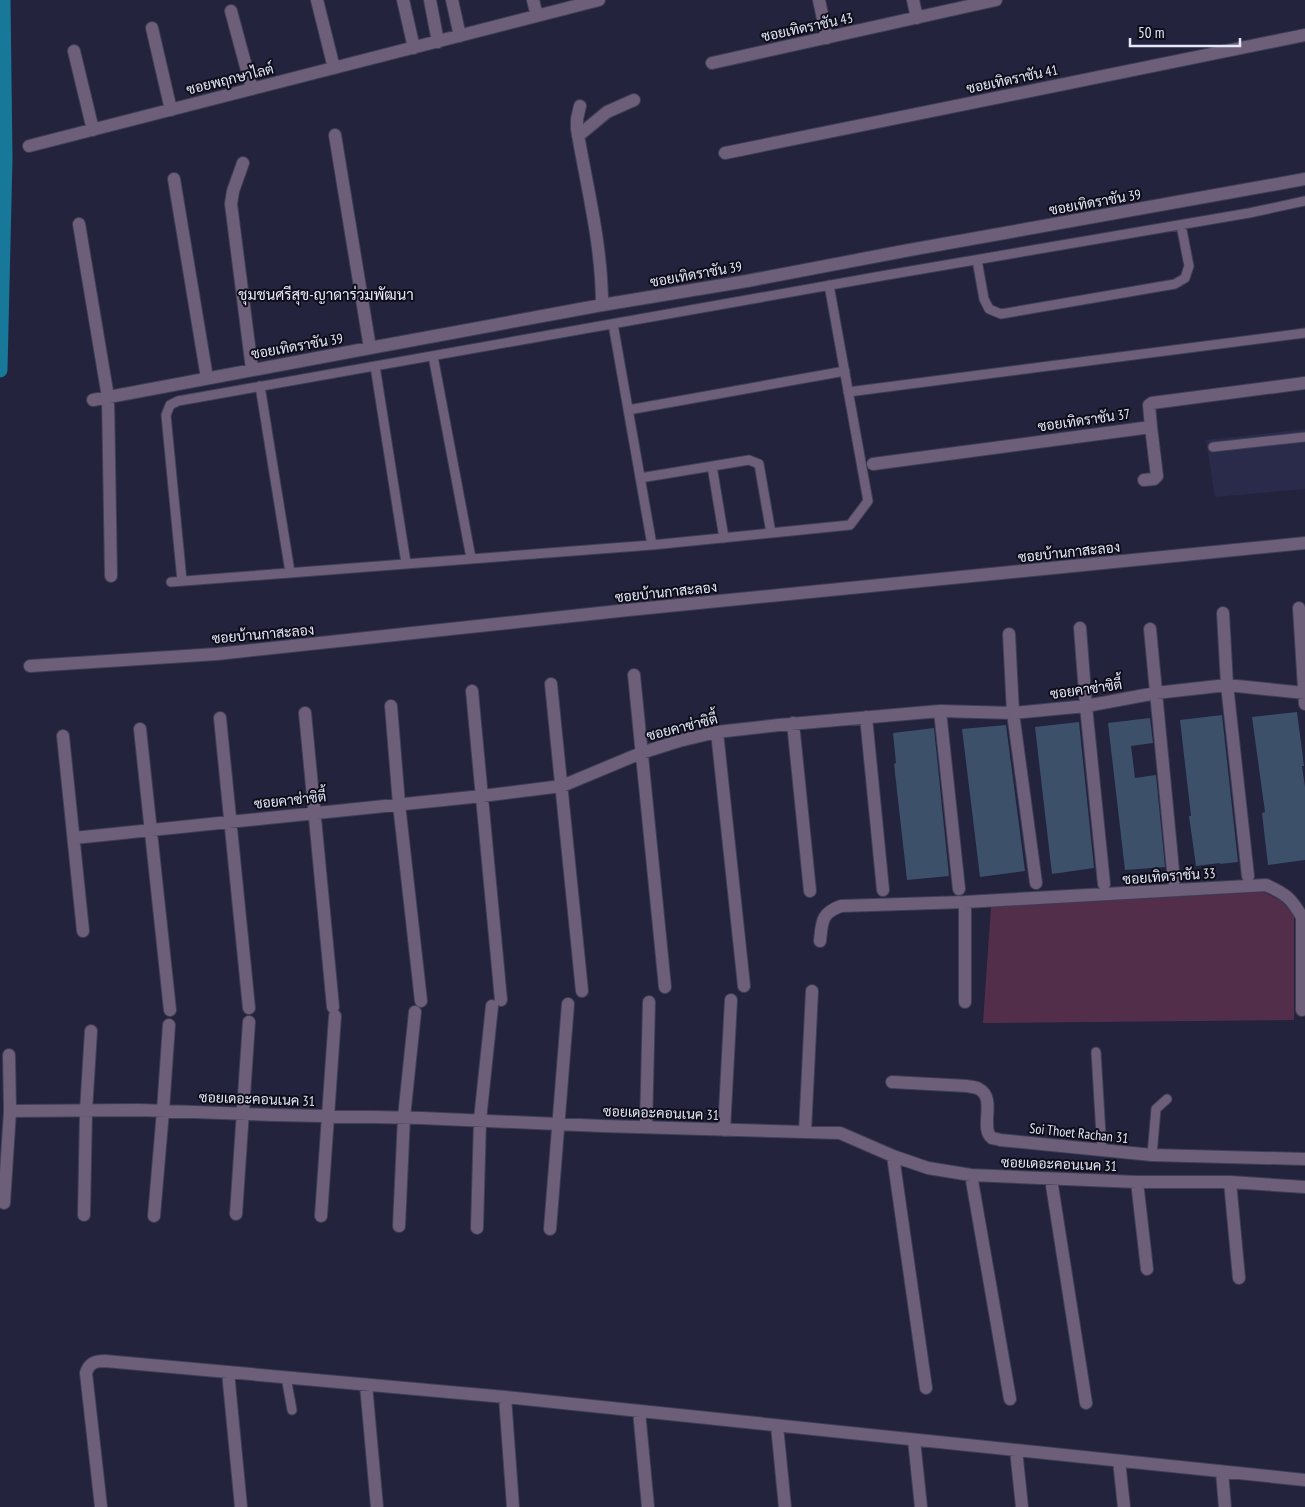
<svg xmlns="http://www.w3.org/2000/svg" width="1305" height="1507" viewBox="0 0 1305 1507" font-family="'PT Sans Narrow',Sarabun,sans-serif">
  <rect width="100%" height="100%" fill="#23233d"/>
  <path fill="#2a2b4b" d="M 1305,429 L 1305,489 L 1215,497 L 1206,440 Z"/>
  <path fill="#532e4b" d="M 1264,892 L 1281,901 L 1294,915 L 1294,1020 L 983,1023 L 991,907 Z"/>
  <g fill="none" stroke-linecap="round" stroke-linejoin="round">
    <path stroke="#17789a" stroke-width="15" d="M 0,370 L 5,158 L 3,0"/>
  </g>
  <path fill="#3c5069" d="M 1297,712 L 1304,766 L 1302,766 L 1305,787 L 1305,860 L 1268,865 L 1262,813 L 1265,812 L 1252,717 Z
    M 1222,715 L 1238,862 L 1220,864 L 1220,863 L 1196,866 L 1189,816 L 1191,816 L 1180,720 Z
    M 1150,718 L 1153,743 L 1131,746 L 1135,778 L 1156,775 L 1165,867 L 1125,870 L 1108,723 Z
    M 1079,722 L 1094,868 L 1052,874 L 1035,727 Z
    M 1006,725 L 1025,871 L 980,877 L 962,729 Z
    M 934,728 L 949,876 L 907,880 L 894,764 L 896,763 L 893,733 Z"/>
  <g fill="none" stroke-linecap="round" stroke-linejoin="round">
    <defs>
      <path id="service" d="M 977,260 L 984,299 L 989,309 L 1001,314 L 1175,284 L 1185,278 L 1189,266 L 1181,225
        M 613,324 L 652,545
        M 433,356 L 471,558
        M 375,366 L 406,563
        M 260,386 L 290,572
        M 848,392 L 1305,333
        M 628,410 L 845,371
        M 1213,447 L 1305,437
        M 712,466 L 724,538
        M 640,478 L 749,460 L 759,464 L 771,533
        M 182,581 L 166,415 L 170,405 L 178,401 L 887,275 L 1249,213 L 1305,201
        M 171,582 L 652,545 L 850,525 L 868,501 L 829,285
        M 1096,1052 L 1102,1151
        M 1152,1155 L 1156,1109 L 1167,1099
        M 286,1377 L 292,1410"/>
      <path id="minor" d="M 317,0 L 334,68
        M 403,0 L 414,48
        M 430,0 L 438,42
        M 452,0 L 460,36
        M 533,0 L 537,16
        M 819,0 L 827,38
        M 913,0 L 917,18
        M 231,11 L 252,89
        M 152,28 L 171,110
        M 74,51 L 93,130
        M 712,63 L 996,0
        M 580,106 L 577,119 L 577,129 C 587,188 602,245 602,305
        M 335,135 L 370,348
        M 578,136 L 607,112 L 634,100
        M 29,146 L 599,0
        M 725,153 L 1305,35
        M 243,163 L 233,191 L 231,204 L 252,369
        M 174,179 L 207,378
        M 79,224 L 108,397 L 111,576
        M 93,400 L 370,348 L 602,305 L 747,281 L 904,251 L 1305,179
        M 873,464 L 1151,427 L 1149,405 L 1152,403 L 1305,383
        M 1144,480 L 1154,479 L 1157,476 L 1151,427
        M 1299,608 L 1305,704
        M 1223,613 L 1227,685 L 1248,876
        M 1080,628 L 1086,706 L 1104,884
        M 1150,629 L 1174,881
        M 1009,634 L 1013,713 L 1036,883
        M 30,666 L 217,654 L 628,610 L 1305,543
        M 634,675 L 665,987
        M 551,684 L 582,991
        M 472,691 L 501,1000
        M 391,706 L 399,804 L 421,1001
        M 940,711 L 959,889
        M 305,713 L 333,1007
        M 866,717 L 883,890
        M 220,718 L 249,1008
        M 793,723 L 810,891
        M 140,729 L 170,1010
        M 717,732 L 744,986
        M 63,736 L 83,931
        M 74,838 L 482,796 L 562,786 L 641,753 L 679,741 L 717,732 L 779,725 L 940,711 L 1013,713 L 1086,706 L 1156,693 L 1227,685 L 1305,693
        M 820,941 C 822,922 821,913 841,906 L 965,902 L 1266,885 C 1286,894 1291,898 1302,917 L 1302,1010
        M 965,1002 L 965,902
        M 892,1082 L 967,1086 C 971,1087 976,1087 979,1089 C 997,1098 979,1129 992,1138 C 995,1139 998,1139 1000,1140 L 1152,1155 L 1305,1159
        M 10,1111 L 139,1110 L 275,1115 L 421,1118 L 602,1126 L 840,1133 L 893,1156 L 928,1168 L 971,1175 L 1137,1182 L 1230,1182 L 1305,1187
        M 646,1127 L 649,1002
        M 724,1130 L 731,1000
        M 805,1132 L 812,991
        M 893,1156 L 926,1388
        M 971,1175 L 1010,1399
        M 1051,1179 L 1086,1403
        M 1137,1182 L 1147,1269
        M 1230,1182 L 1239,1278
        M 4,1203 L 10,1111 L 9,1055
        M 236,1214 L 249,1022
        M 84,1215 L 86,1111 L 91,1031
        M 154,1216 L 163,1111 L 169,1025
        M 321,1216 L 335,1016
        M 399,1226 L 404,1117 L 415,1012
        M 477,1228 L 480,1120 L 492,1006
        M 550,1229 L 568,1004
        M 228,1372 L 241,1507
        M 366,1385 L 377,1507
        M 505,1397 L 513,1507
        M 639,1411 L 648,1507
        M 777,1426 L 785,1507
        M 914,1440 L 921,1507
        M 1016,1450 L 1022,1507
        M 1119,1461 L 1124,1507
        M 1222,1472 L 1225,1507
        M 101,1507 L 86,1373 C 89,1363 95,1361 105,1361 L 505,1397 L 1305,1480"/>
    </defs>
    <use href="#service" stroke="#3e3e57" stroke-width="11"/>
    <use href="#minor" stroke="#3e3e57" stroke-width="14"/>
    <use href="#service" stroke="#6d5f79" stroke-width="9"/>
    <use href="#minor" stroke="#6d5f79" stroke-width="12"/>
  </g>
  <g text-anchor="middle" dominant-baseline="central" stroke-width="4" stroke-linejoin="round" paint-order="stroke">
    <g font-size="14" fill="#e5e7f9" stroke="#0e0e1a">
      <text transform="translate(807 27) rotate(-12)">ซอยเทิดราชัน 43</text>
      <text transform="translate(230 79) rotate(-14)">ซอยพฤกษาไลต์</text>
      <text transform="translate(1012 79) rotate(-12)">ซอยเทิดราชัน 41</text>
      <text transform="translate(1095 202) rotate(-10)">ซอยเทิดราชัน 39</text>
      <text transform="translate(696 274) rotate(-10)">ซอยเทิดราชัน 39</text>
      <text transform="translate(297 346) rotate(-10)">ซอยเทิดราชัน 39</text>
      <text transform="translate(1084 420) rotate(-8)">ซอยเทิดราชัน 37</text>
      <text transform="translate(1069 552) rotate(-6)">ซอยบ้านกาสะลอง</text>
      <text transform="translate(666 592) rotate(-6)">ซอยบ้านกาสะลอง</text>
      <text transform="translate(263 634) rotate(-5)">ซอยบ้านกาสะลอง</text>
      <text transform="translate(1086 689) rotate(-8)">ซอยคาซ่าซิตี้</text>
      <text transform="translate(682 727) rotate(-14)">ซอยคาซ่าซิตี้</text>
      <text transform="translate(290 800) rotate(-6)">ซอยคาซ่าซิตี้</text>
      <text transform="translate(1169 876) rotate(-4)">ซอยเทิดราชัน 33</text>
      <text transform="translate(257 1099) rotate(2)">ซอยเดอะคอนเนค 31</text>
      <text transform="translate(661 1113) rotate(2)">ซอยเดอะคอนเนค 31</text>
      <text transform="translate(1079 1133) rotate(6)">Soi Thoet Rachan 31</text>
      <text transform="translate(1059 1164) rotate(2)">ซอยเดอะคอนเนค 31</text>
    </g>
    <g font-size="15" fill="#e5e7f9" stroke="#0e0e1a">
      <text x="326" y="294">ชุมชนศรีสุข-ญาดาร่วมพัฒนา</text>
    </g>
  </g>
  <path d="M1130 38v8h110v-8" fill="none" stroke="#e5e7f9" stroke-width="2.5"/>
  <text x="1138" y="38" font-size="15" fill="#e5e7f9" stroke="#0e0e1a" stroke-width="4" paint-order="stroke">50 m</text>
</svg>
